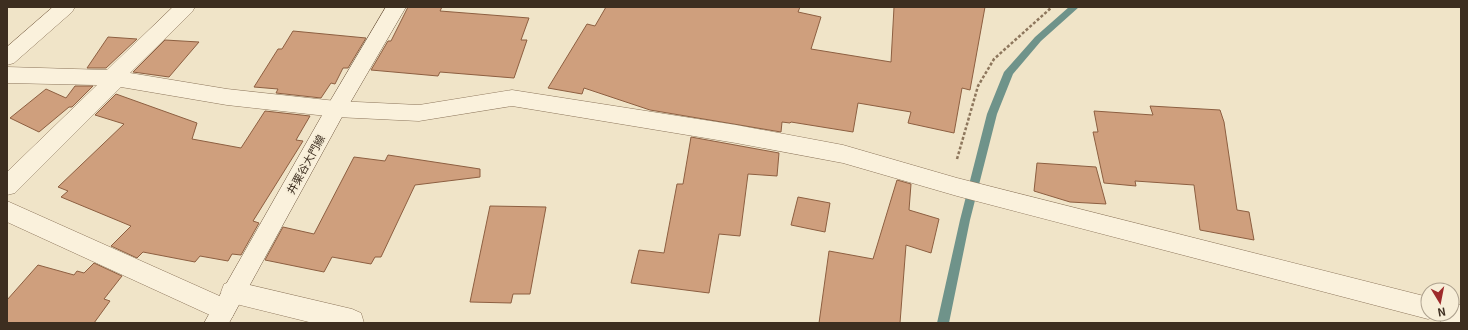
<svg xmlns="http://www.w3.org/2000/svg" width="1468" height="330" viewBox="0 0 1468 330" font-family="Georgia,'Noto Sans JP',serif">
  <rect width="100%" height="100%" fill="#f0e4c8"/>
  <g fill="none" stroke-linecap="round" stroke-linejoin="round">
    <path fill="#6f938a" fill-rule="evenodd" d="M 1069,7 L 1079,7 L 1041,41 L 1013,74 L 997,114 L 970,220 L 949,323 L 937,323 L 960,220 L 987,114 L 1004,72 L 1035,37 Z"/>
  </g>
  <path fill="#cf9f7d" stroke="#8d5f41" d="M 408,7 L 442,7 L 440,11 L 529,18 L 521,40 L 527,40 L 514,78 L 440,72 L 438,76 L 371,70 L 388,41 L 391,41 Z
    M 606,7 L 800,7 L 798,12 L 821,17 L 811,49 L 891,62 L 894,7 L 985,7 L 970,90 L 962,88 L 954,133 L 908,123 L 911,112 L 858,103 L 853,132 L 791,122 L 790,123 L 782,122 L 781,132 L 650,110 L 584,88 L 582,94 L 548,88 L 587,24 L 595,26 Z
    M 293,31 L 366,38 L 348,68 L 343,68 L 335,84 L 331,83 L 321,98 L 276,93 L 278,89 L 254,87 L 278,49 L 282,49 Z
    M 108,37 L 137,39 L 106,68 L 87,68 Z
    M 165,40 L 199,42 L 169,77 L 133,72 Z
    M 75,86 L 93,86 L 72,107 L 69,107 L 39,132 L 10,118 L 46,89 L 66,98 Z
    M 116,94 L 197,123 L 192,139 L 241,148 L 265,111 L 310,116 L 296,140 L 303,141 L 253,221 L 259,223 L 241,255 L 232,254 L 228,261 L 200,256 L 195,262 L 143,252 L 137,258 L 111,246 L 131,226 L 61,197 L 68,191 L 58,187 L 124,124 L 95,115 Z
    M 1150,106 L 1220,110 L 1224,122 L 1237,210 L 1249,212 L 1254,240 L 1200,230 L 1194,185 L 1135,181 L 1136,186 L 1104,183 L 1093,132 L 1098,132 L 1094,111 L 1153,115 Z
    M 691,137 L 779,153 L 777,176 L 748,174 L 740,236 L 719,234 L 709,293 L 631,283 L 639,250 L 664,253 L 677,184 L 683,184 Z
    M 388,155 L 480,169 L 480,177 L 415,185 L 381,257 L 375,257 L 371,264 L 332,257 L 324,272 L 265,260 L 283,227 L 314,234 L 354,157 L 385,161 Z
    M 1037,163 L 1096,167 L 1106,204 L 1070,202 L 1034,191 Z
    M 897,180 L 911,184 L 909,210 L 939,219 L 931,253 L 906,245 L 900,323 L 819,323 L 829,251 L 873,259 Z
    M 798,197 L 830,203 L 825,232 L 791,225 Z
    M 490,206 L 546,207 L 530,294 L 513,294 L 511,303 L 470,302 Z
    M 94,263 L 122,276 L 104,299 L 110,301 L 94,323 L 7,323 L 7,300 L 38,265 L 74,275 L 77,271 L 84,273 Z"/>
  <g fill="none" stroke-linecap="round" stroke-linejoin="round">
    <defs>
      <path id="minor" d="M 53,7 L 75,7 L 72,12 L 14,63 L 7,65 L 7,47 Z
        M 173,7 L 195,7 L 192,12 L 130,73 L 227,89 L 336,101 L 419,105 L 512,90 L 736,125 L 843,145 L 957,178 L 1428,297 L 1428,314 L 1452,314 L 1452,303 L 1461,305 L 1461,323 L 1444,323 L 1441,322 L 1438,314 L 1437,316 L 1428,319 L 957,196 L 843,163 L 736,143 L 512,106 L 419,121 L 336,117 L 227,105 L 121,87 L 15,193 L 7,195 L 7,172 L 97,85 L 7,83 L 7,67 L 107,70 Z
        M 7,201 L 224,298 L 221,292 L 224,284 L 233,281 L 352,309 L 361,313 L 364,323 L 313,323 L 232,303 L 235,310 L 232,318 L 223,321 L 7,222 Z"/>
      <path id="secondary" d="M 386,7 L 406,7 L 343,115 L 229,323 L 204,323 L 329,103 Z"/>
    </defs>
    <use href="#minor" stroke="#8d765c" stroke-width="1"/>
    <use href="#secondary" stroke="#6f573f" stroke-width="1"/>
    <path stroke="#8d765c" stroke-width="2.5" stroke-dasharray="3 2" stroke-linecap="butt" d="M 957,159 L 978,86 L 994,59 L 1052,7"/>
    <use href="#minor" fill="#faf1dc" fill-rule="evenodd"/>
    <use href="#secondary" fill="#faf1dc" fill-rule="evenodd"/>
  </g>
  <g text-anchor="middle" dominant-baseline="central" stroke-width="4" stroke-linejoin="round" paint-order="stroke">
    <g font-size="11" fill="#3d2e20" stroke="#f7eed8">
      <text transform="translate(305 164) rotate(-61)">井栗谷大門線</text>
    </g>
  </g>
  <rect width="1468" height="330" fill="none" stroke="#3d2e20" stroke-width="16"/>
  <g transform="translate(1440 302) rotate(170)"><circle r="19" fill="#f7eed8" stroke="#ada18e"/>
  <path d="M0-3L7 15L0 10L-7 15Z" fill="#9e2a2b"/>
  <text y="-6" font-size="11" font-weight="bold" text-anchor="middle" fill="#3d2e20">N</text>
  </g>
</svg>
